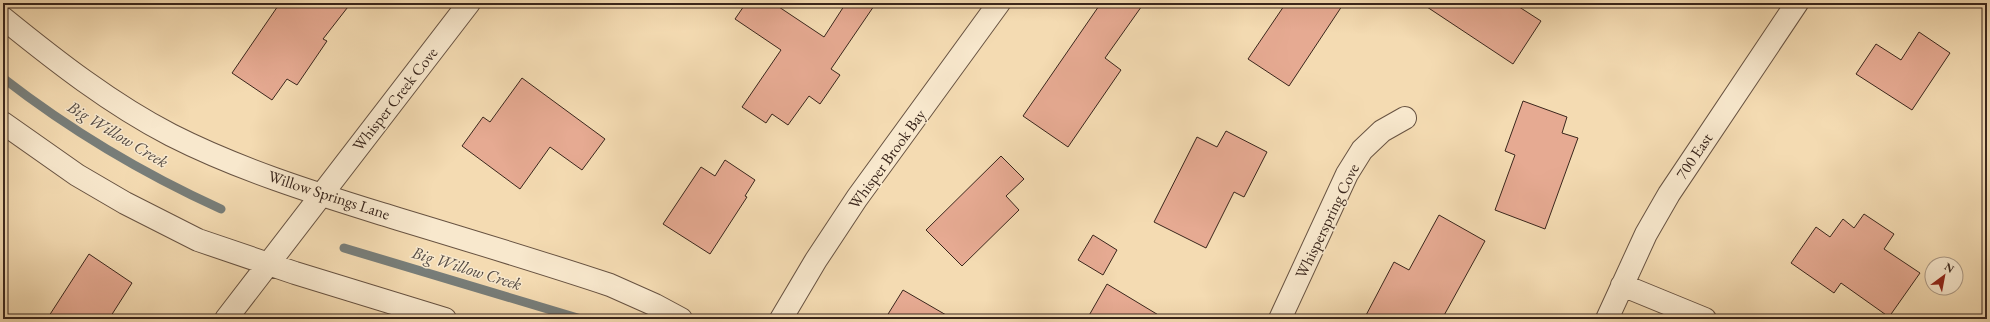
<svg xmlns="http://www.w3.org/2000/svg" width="1990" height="322" viewBox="0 0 1990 322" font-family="'EB Garamond',serif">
  <rect width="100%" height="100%" fill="#f4dbb2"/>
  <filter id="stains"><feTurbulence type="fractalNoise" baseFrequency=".005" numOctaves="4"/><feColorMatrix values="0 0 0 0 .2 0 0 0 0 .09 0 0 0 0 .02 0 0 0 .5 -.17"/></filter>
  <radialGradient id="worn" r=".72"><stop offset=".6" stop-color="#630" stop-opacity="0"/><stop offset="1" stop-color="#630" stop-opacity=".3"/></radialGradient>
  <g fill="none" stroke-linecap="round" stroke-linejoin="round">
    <path stroke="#787e7a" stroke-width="9" d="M 3,78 C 70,130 144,174 221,209
      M 344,248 L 581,319"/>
  </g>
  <path fill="#e6aa92" stroke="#3a261c" d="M 280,3 L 351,3 L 323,39 L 327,41 L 297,85 L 287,79 L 272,100 L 232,73 Z
    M 746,3 L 773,3 L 824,37 L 846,3 L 876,3 L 831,69 L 840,75 L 820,104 L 809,96 L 788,125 L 772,114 L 766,123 L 742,107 L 781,50 L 735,19 Z
    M 1101,3 L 1144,3 L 1105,58 L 1121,70 L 1068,147 L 1023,116 Z
    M 1286,3 L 1344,3 L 1289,86 L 1248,59 Z
    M 1421,3 L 1513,3 L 1541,21 L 1513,64 Z
    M 1919,32 L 1950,53 L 1912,110 L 1856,74 L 1876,44 L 1901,60 Z
    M 522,78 L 605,139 L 582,170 L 550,147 L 520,189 L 462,146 L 483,117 L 490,122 Z
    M 1523,101 L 1567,117 L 1562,133 L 1578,138 L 1545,229 L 1495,210 L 1515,155 L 1505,151 Z
    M 1226,131 L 1267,152 L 1244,197 L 1234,192 L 1206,248 L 1154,222 L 1197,137 L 1217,147 Z
    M 1001,156 L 1024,179 L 1006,196 L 1019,210 L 962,266 L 926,230 Z
    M 725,160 L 755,180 L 745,196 L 747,197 L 710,254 L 663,224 L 701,167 L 715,176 Z
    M 1864,214 L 1894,234 L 1884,249 L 1920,273 L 1889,317 L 1841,283 L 1834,293 L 1791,263 L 1816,227 L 1830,237 L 1843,219 L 1854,228 Z
    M 1439,215 L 1485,241 L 1442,319 L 1364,319 L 1394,262 L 1409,270 Z
    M 1093,235 L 1117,250 L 1103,275 L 1078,260 Z
    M 89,254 L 132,283 L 109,319 L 47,319 Z
    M 1107,284 L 1165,319 L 1087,319 Z
    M 903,290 L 953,319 L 885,319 Z"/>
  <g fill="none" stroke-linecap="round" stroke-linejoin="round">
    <defs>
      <path id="minor" d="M 3,18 C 56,61 111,104 171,135 C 238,169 311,192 382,214 C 458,237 535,260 610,285 L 655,305 L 681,319
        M 3,123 L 77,175 L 125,203 L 198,240 L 295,273 L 445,319
        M 1622,285 L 1705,319
        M 226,319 L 469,3
        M 781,319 L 816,260 L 857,198 L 999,3
        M 1280,319 L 1347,174 L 1362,150 L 1382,131 L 1405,118
        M 1607,319 L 1646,234 L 1669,194 L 1797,3"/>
    </defs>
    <use href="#minor" stroke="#685342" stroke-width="24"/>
    <use href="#minor" stroke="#f8e8cd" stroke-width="22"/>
  </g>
  <g text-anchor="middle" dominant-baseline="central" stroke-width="3" stroke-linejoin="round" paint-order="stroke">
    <g font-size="16" fill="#3a261c" stroke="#f8e8cd">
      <text transform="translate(395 99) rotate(-52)">Whisper Creek Cove</text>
      <text transform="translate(1694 156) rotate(-56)">700 East</text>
      <text transform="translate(887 159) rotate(-54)">Whisper Brook Bay</text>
      <text transform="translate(329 195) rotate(18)">Willow Springs Lane</text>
      <text transform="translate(1327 221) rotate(-64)">Whisperspring Cove</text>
    </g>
    <g font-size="17" font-style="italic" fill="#544a43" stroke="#f8e8cd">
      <text transform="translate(118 134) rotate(31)">Big Willow Creek</text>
      <text transform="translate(467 268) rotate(17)">Big Willow Creek</text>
    </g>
  </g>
  <rect width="1990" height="322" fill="none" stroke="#f4dbb2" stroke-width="16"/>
  <rect x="4" y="4" width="1982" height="314" fill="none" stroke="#3a261c" stroke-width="2"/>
  <rect x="8" y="8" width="1974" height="306" fill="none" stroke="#3a261c"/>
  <g transform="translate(1944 276) rotate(32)"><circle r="19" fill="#f8e8cd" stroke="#ac9a86"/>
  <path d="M0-3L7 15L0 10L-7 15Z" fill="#8f2418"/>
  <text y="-6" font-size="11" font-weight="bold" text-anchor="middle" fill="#3a261c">N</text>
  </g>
  <rect width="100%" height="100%" filter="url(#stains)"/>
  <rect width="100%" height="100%" fill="url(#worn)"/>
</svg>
